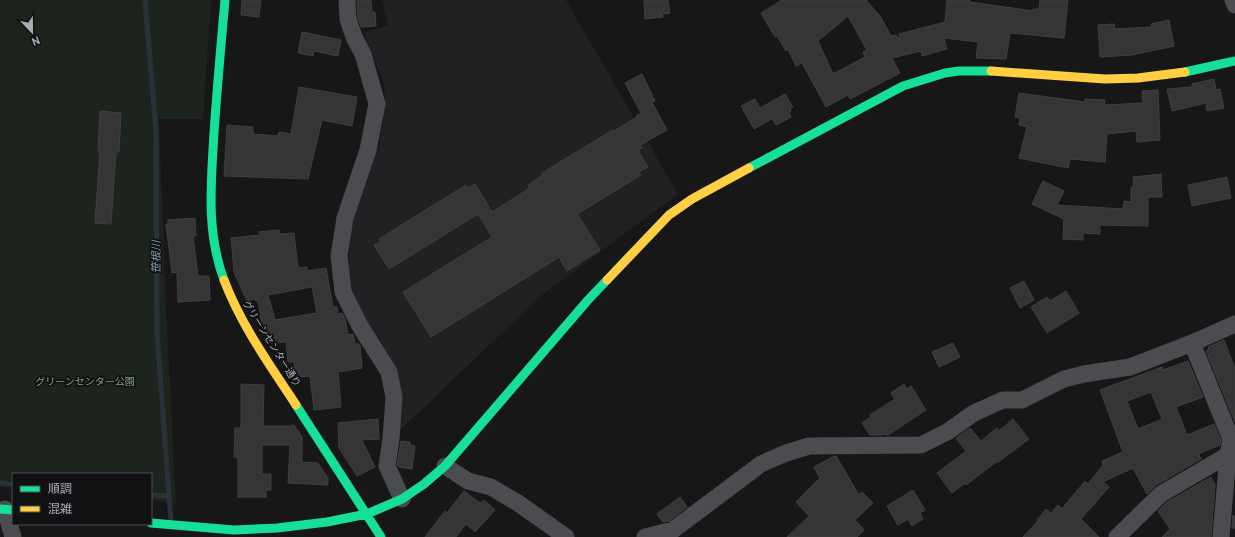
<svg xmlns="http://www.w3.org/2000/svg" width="1235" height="537" viewBox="0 0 1235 537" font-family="Overpass,'Noto Sans JP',sans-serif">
  <rect width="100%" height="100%" fill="#171717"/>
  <path fill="#212123" d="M 382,0 L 566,0 L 678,194 L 542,295 L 398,432 L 402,400 L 363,320 L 347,280 L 351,230 L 361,195 L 380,142 L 385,107 L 384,84 L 364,33 L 388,25 Z"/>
  <path fill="#1d241e" d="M 0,0 L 211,0 L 203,119 L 159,119 L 166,308 L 176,503 L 151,500 L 151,474 L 13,474 L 13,488 L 0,487 Z"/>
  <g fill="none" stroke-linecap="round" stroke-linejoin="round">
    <path stroke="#2a3239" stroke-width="5" d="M 145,0 L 156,131 L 157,332 L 169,496 L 151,495
      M 0,483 L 13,484
      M 169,496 L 171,520"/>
  </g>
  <path fill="#353536" stroke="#3f4043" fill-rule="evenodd" d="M 242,0 L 261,0 L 259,17 L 241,15 Z
    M 357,0 L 371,0 L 372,12 L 375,12 L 376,26 L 361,27 L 358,17 Z
    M 644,0 L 668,0 L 670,13 L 662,14 L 663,17 L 645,19 Z
    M 782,0 L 866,0 L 880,16 L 891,36 L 896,35 L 900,40 L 899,34 L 945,22 L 947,0 L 969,0 L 970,2 L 1033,11 L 1033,9 L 1039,9 L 1040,0 L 1068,0 L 1064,38 L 1010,33 L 1006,59 L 976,58 L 978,42 L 944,38 L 947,49 L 922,56 L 921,51 L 892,58 L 900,73 L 850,99 L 848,95 L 826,107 L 802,63 L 796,66 L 788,49 L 786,51 L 777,36 L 775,37 L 761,13 ZM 848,16 L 867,50 L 863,52 L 865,57 L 833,74 L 818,41 Z
    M 1169,20 L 1174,46 L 1132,55 L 1100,57 L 1098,25 L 1114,24 L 1115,29 L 1152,27 L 1151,24 Z
    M 302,32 L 341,40 L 338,56 L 314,51 L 313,56 L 298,53 Z
    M 642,74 L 655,101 L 652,102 L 667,130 L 640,145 L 642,148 L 638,150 L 648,167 L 639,172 L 641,175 L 577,214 L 600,250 L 567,271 L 559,257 L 431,337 L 403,292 L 492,237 L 478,214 L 389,269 L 374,245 L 381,241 L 379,239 L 466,185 L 468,188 L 475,184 L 492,212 L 530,188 L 528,185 L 543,175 L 542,173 L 613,130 L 614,131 L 637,117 L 636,116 L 641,113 L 625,83 Z
    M 1214,79 L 1216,90 L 1220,89 L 1224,108 L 1207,111 L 1206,103 L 1172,111 L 1167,89 L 1192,87 L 1192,84 Z
    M 299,87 L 357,97 L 352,126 L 322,120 L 308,179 L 224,176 L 227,125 L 253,127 L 253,134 L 278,136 L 279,132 L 291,134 Z
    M 1158,90 L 1160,140 L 1137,142 L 1136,131 L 1107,134 L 1105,162 L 1070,159 L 1068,168 L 1019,158 L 1027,127 L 1019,125 L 1020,118 L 1015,117 L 1019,93 L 1085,102 L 1085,99 L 1105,100 L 1104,105 L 1143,103 L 1142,91 Z
    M 785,94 L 793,107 L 790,109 L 791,111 L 789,112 L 791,117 L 776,125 L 772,119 L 754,129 L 741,106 L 755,99 L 760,108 Z
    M 100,111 L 121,113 L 119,152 L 116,152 L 111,224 L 95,223 L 100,151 L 98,151 Z
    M 1161,174 L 1162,197 L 1148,197 L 1148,226 L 1100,225 L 1100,234 L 1083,233 L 1083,240 L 1063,239 L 1064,219 L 1032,204 L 1043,181 L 1064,191 L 1057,205 L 1123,209 L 1124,201 L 1131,202 L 1131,187 L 1134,187 L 1133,177 Z
    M 1227,177 L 1231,198 L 1192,206 L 1188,185 Z
    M 195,218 L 196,236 L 193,236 L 198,276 L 209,276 L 210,300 L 178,302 L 177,272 L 172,273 L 166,224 L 168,224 L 168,220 Z
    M 279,230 L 280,234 L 294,233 L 298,268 L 307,267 L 307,271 L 326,268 L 333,307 L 337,307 L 338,314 L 342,313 L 345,318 L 348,335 L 353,334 L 355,344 L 359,344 L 360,345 L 362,368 L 338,372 L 341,407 L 314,410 L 310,376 L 296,377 L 294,362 L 288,362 L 286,342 L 276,343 L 275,338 L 268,339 L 263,331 L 258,301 L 256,301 L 255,299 L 247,301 L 234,272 L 231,238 L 260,235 L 259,232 ZM 312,287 L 317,313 L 275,320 L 268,295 Z
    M 1024,281 L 1034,300 L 1020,308 L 1010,288 Z
    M 1066,291 L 1079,313 L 1047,333 L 1031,307 L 1047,297 L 1050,301 Z
    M 1224,340 L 1235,369 L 1235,422 L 1206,351 L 1209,349 L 1208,347 Z
    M 953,343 L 960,357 L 939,367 L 932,352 Z
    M 1188,361 L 1203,397 L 1176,407 L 1187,435 L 1214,424 L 1221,440 L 1220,445 L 1198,454 L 1201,459 L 1156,485 L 1147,494 L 1133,468 L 1103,482 L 1109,487 L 1081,519 L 1099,537 L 1023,537 L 1038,521 L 1037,520 L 1046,509 L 1051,513 L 1058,505 L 1062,509 L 1085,481 L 1088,484 L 1103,465 L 1102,461 L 1123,452 L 1100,390 L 1162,367 L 1163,370 ZM 1151,392 L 1162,419 L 1138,429 L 1127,401 Z
    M 241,384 L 264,385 L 263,426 L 291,426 L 291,425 L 294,425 L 302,437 L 302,462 L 318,463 L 328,478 L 328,485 L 288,483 L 290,445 L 262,445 L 262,474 L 271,474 L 271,490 L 266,490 L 266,497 L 238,497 L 238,458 L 234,457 L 235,428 L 241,428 Z
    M 904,384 L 907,389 L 911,386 L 926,410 L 888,435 L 884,434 L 882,435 L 870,435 L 862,423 L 871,417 L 870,415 L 895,399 L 891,393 Z
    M 378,419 L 379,439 L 362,440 L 375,467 L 357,476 L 339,448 L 338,423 Z
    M 1013,419 L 1029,439 L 997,463 L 996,462 L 966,485 L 965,483 L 952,493 L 937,473 L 966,451 L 956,438 L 970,428 L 981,441 L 997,428 L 999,431 Z
    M 401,441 L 410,442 L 410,445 L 415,446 L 412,469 L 399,467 L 397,465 Z
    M 834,456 L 836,456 L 859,495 L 862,492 L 873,503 L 855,520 L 864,530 L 857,537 L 787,537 L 809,516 L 796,502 L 820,478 L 814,467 Z
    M 1211,477 L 1215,485 L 1211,537 L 1162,537 L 1170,529 L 1158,511 L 1167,502 Z
    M 913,490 L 925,510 L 920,513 L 923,519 L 912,526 L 908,519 L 898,525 L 887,506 Z
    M 464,491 L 480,503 L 484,500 L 495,510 L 475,532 L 466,524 L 456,537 L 425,537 L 445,511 L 447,513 Z
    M 680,497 L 687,507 L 669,521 L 663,522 L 657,514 Z
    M 1233,515 L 1235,518 L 1235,528 L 1232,528 Z"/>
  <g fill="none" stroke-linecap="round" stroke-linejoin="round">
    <path stroke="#4b4c50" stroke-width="17" d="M 347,0 L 348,19 L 354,37 L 363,54 L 377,104 L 368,150 L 345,218 L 339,256 L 343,292 L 360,326 L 389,372 L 394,397 L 391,439 L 387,466 L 402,499
      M 1233,0 L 1235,5
      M 1192,343 L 1231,439 L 1228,455 L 1221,537
      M 445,466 L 468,481 L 491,487 L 518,503 L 566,537
      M 5,509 L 13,537
      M 645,537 L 673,530 L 761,464 L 786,453 L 809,446 L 921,445 L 947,432 L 974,413 L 1003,400 L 1022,400 L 1064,379 L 1084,374 L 1130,367 L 1192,343 L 1235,324
      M 1117,537 L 1161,494 L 1228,455"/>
    <path stroke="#16e098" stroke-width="9" d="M 1185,72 L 1235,61
      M 749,168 L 903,86 L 945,73 L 959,71 L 991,71
      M 224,280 C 206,232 211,183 214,133 C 217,89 221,44 225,0
      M 296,405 L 381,537
      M 0,509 L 13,510
      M 151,523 L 234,530 L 277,528 L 327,522 L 367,514 L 402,499 L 424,484 L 445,466 L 588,300 L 607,280"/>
    <path stroke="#ffcf43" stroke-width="9" d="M 991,71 L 1105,79 L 1138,78 L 1185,72
      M 224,280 C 241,325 270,365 296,405
      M 607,280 L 669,215 L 692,199 L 749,168"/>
  </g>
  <g text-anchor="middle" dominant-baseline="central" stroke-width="3.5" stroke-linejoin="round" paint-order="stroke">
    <g font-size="10" fill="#a8adb8" stroke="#111113">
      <text transform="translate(271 344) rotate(58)">グリーンセンター通り</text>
    </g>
    <g font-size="10" fill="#7fa381" stroke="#111113">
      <text x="85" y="382">グリーンセンター公園</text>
    </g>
    <g font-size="11" font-style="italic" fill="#7f9bb3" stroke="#111113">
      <text transform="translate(157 257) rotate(-90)">笹根川</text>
    </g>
  </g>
  <rect x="12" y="473" width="140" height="52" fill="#111113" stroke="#4d4f55"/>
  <rect x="20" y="486" width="20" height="6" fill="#16e098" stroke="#4d4f55"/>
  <text x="48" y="493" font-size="12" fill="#a8adb8">順調</text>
  <rect x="20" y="506" width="20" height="6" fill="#ffcf43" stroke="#4d4f55"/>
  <text x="48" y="513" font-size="12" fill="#a8adb8">混雑</text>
  <g transform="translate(32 32) rotate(158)" stroke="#111113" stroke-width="3" paint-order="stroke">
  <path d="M0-3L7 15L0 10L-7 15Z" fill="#a8adb8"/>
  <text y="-6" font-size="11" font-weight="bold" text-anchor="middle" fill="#a8adb8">N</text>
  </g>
</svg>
